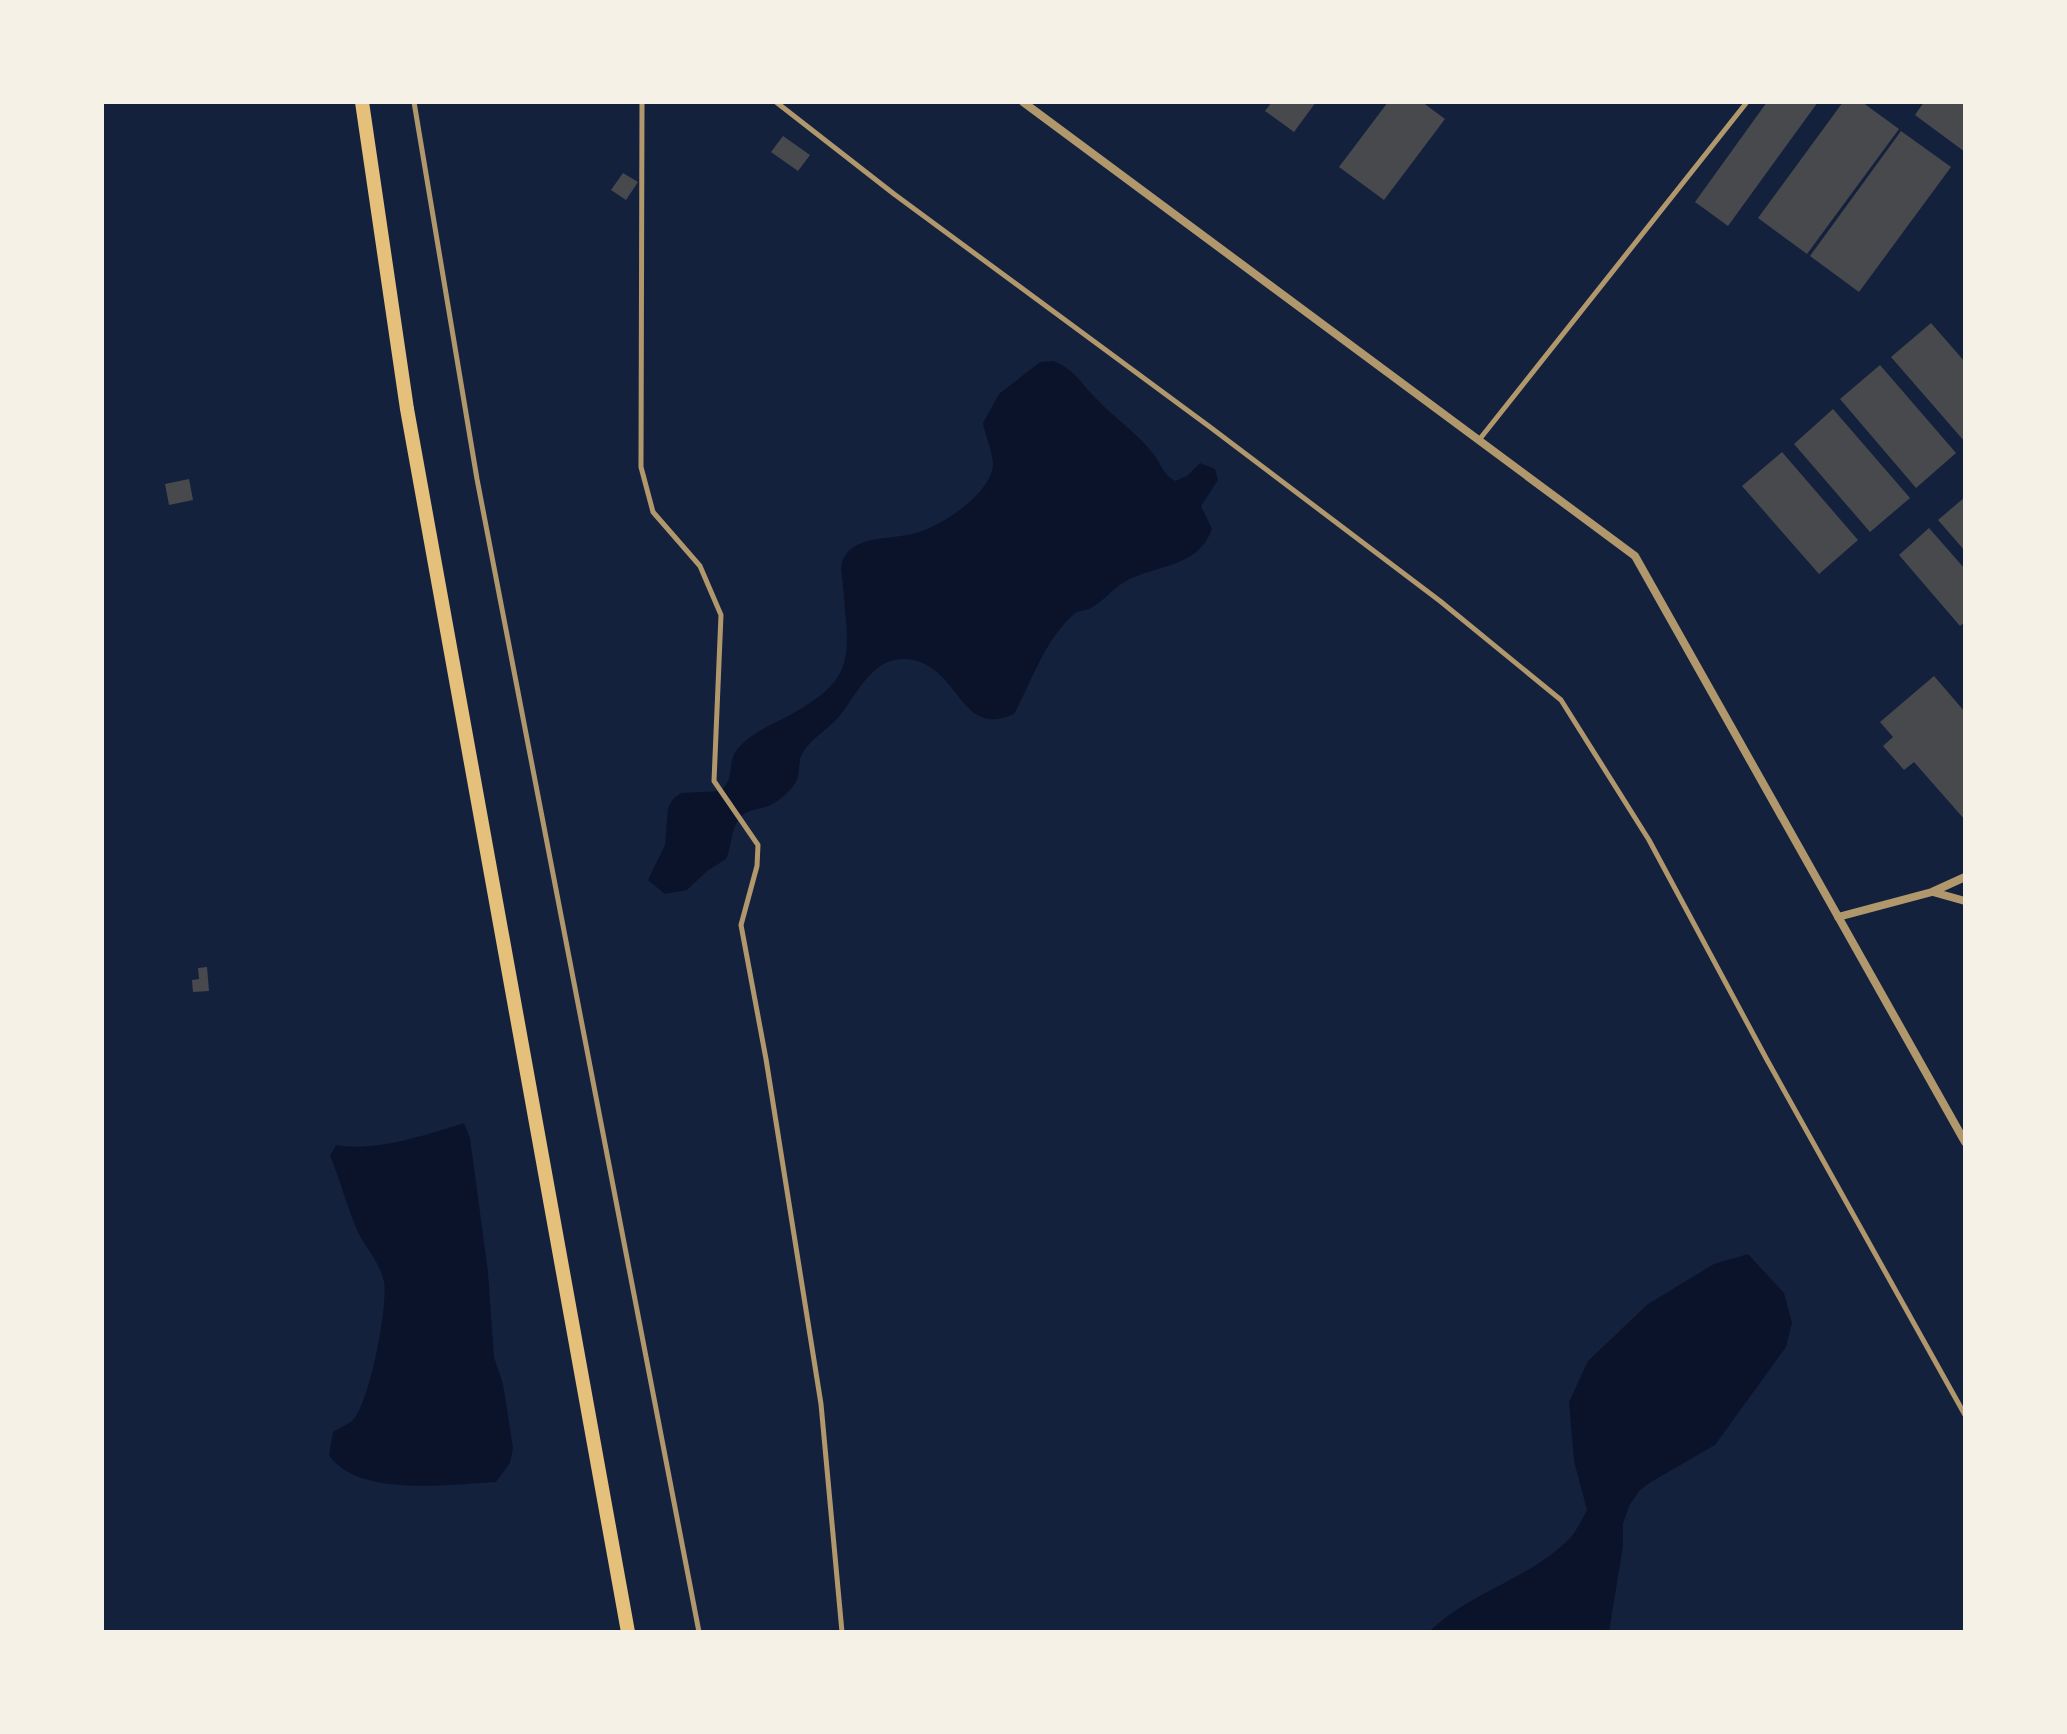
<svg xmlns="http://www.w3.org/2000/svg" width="2067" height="1734" viewBox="0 0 2067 1734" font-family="Inter,sans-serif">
  <rect width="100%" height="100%" fill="#14213d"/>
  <path fill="#0b132b" d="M 1053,361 C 1072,368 1078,379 1091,393 C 1111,416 1137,432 1155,456 C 1162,466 1163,474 1175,481 L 1187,476 L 1200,463 L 1215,469 L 1218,480 L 1201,506 L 1212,529 C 1198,568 1158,564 1126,581 C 1113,588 1104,601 1091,608 C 1086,611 1079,610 1074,614 C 1044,641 1033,679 1014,714 C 958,740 960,662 905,659 C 870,657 855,700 835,721 C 824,732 808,741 801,756 C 798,765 801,775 794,785 C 790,791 779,801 771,805 C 758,811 743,808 736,824 C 731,835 731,848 726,859 L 707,871 L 687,890 L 665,894 L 648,880 L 665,845 L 668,808 L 673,799 L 681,793 L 721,791 C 737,775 725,762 739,747 C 754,731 772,725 790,715 C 841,686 852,670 845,612 C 844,597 843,583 841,569 C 844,535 887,540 912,534 C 939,528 984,498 992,471 C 996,457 985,437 983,423 L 999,394 L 1040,362 Z
    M 464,1123 L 470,1138 L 488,1272 L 494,1357 L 503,1384 L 513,1448 L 510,1463 L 496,1482 C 452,1484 357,1498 329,1455 L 333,1432 C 339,1428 349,1424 353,1420 C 370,1402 388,1306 384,1282 C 380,1262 366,1249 358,1232 C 347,1208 341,1181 330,1156 L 336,1145 C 377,1152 425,1135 464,1123 Z
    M 1748,1254 L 1784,1293 L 1792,1323 L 1786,1347 L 1715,1445 L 1651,1482 L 1640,1490 L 1630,1504 L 1623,1523 L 1623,1546 L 1609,1632 L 1429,1632 C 1469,1592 1531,1579 1571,1537 C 1577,1530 1582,1519 1587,1510 L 1574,1461 L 1569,1402 L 1588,1361 L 1648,1304 L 1714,1264 Z"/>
  <path fill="#48494c" d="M 1272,102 L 1316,102 L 1294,132 L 1265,111 Z
    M 1388,102 L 1422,102 L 1445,119 L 1384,200 L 1339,167 Z
    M 1767,102 L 1818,102 L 1728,226 L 1695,202 Z
    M 1843,102 L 1862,102 L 1899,129 L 1807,254 L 1758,218 Z
    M 1924,102 L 1965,102 L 1965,152 L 1915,115 Z
    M 1901,131 L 1951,167 L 1859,292 L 1810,256 Z
    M 783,136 L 810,155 L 798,171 L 771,152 Z
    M 623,173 L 638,182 L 626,200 L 611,190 Z
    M 1931,323 L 1965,362 L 1965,442 L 1891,357 Z
    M 1880,365 L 1956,453 L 1916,488 L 1840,399 Z
    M 1833,409 L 1910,498 L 1870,532 L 1794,444 Z
    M 1782,452 L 1858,540 L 1819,574 L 1742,486 Z
    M 189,479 L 193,500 L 169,505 L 165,484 Z
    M 1965,497 L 1965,551 L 1938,520 Z
    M 1929,528 L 1965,569 L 1965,622 L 1960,626 L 1899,555 Z
    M 1934,676 L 1965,712 L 1965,820 L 1914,762 L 1904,770 L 1883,746 L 1893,737 L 1880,722 Z
    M 207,967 L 209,991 L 193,992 L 192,980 L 199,979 L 198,968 Z"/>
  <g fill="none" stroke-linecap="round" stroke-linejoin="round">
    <path stroke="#b1986c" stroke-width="5" d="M 414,102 L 477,479 L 699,1632
      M 642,102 L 641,467 L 653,512 L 700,566 L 721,615 L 714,781 L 758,845 L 757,866 L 741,925 L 766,1059 L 821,1404 L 842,1632
      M 776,102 L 894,194 L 1210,427 L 1440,601 L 1561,700 L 1649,840 L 1766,1058 L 1965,1415
      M 1479,440 L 1747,102"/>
    <path stroke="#b1986c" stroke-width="8" d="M 1023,102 L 1635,556 L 1965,1142
      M 1933,892 L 1965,901
      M 1838,917 L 1932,892 L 1965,877"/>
    <path stroke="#e5c07b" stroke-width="14" d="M 362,102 L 407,409 L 628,1632"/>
  </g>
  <rect width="2067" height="1734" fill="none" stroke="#f6f1e7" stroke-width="208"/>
</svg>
